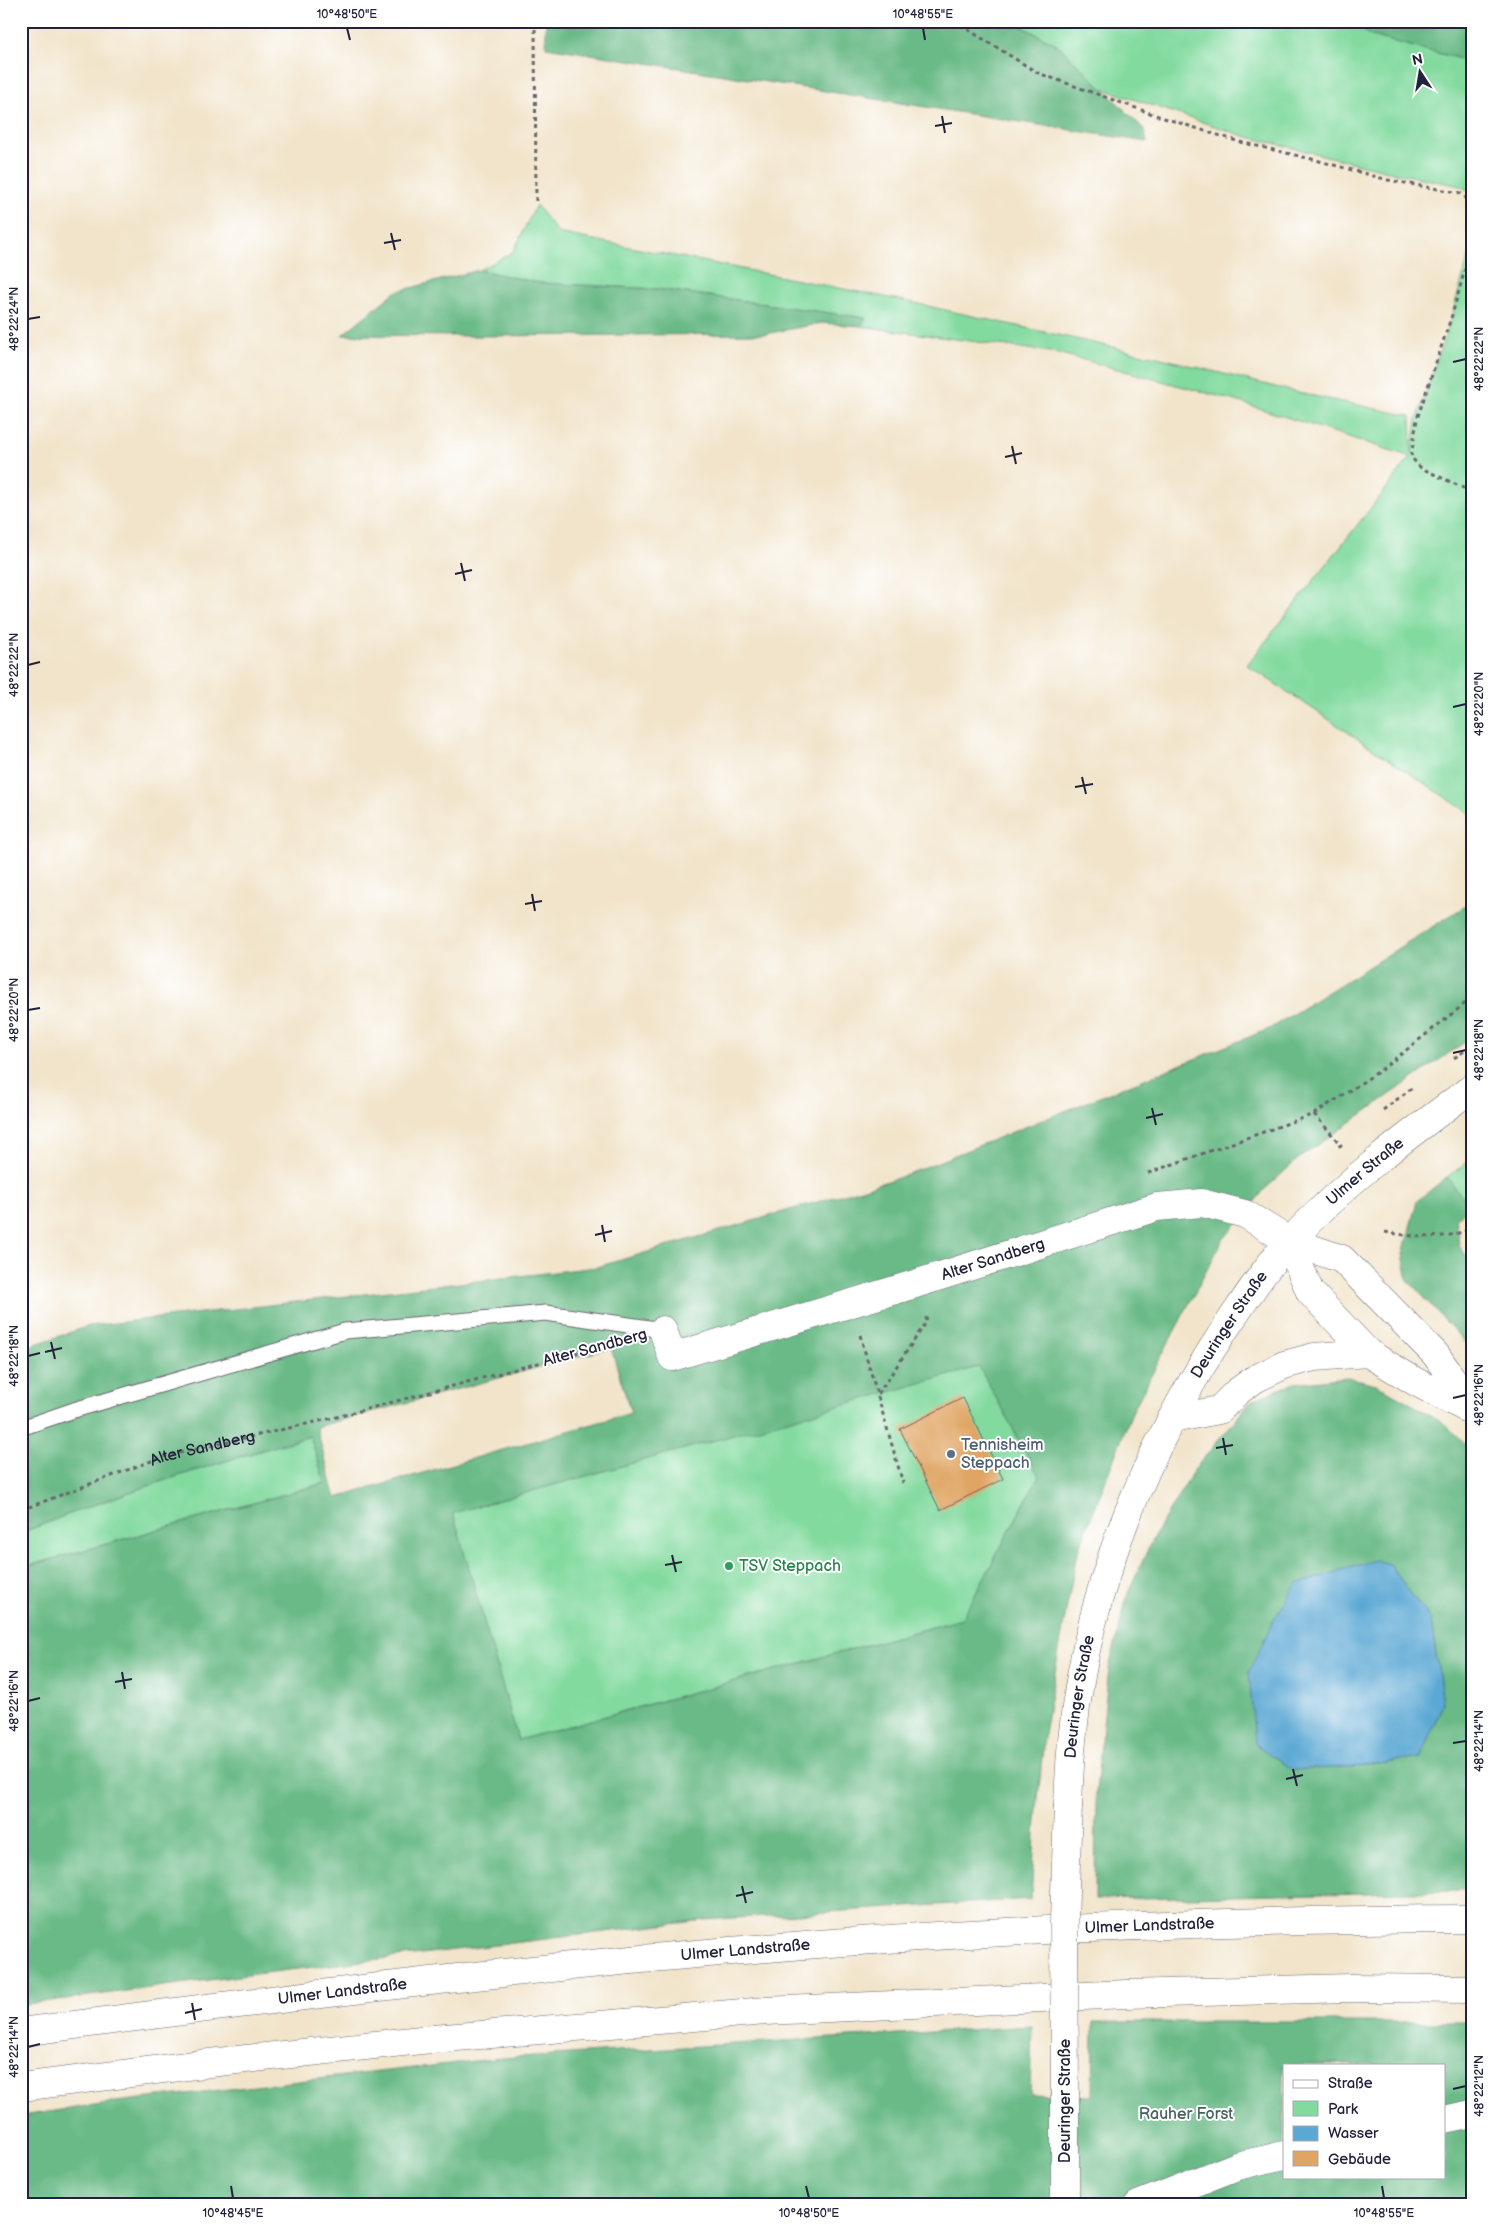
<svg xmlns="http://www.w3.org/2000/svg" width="1493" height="2226" viewBox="0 0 1493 2226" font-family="'Balsamiq Sans',sans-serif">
  <rect width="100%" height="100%" fill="#fff"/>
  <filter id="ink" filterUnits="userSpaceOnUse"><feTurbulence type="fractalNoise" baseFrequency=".02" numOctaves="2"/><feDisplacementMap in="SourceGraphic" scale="10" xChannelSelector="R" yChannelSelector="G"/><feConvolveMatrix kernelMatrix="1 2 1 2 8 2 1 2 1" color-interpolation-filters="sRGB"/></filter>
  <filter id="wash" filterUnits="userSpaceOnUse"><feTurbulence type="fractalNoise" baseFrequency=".0096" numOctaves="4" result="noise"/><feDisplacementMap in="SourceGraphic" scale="20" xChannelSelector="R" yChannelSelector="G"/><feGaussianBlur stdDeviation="1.12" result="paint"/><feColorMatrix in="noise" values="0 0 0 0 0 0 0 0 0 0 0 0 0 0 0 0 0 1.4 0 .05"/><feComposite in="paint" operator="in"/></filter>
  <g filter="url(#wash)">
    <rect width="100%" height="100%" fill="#f1e4ca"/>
    <path fill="#82da9f" stroke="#527e6d" d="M 1011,21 L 1355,21 L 1368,35 L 1472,62 L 1472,192 L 1460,186 L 1392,172 L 1244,136 L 1103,89 L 1058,45 Z
      M 536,205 L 558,233 L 905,301 L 1161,358 L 1299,393 L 1411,416 L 1412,453 L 1417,419 L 1452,315 L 1472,245 L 1472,815 L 1247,665 L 1411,457 L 1236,401 L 1058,353 L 860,326 L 866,318 L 658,289 L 540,283 L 479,270 L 513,252 Z
      M 1472,1159 L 1472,1210 L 1447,1177 Z
      M 979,1366 L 1039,1476 L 962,1619 L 518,1740 L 452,1513 Z
      M 311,1436 L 325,1483 L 21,1568 L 21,1533 C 116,1494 213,1464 311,1436 Z"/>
    <path fill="#69ba86" stroke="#466e60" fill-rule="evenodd" d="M 546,21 L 1010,21 L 1058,45 L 1144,129 L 1147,142 L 546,47 Z
      M 1355,21 L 1472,21 L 1472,62 L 1368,35 Z
      M 479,270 L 540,283 L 658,289 L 866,318 L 860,326 L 822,323 L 765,334 L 476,336 L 342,335 L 395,292 Z
      M 1472,902 L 1472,1037 L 1298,1159 L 1265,1189 L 1222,1241 L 1132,1412 L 1076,1557 L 1045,1727 L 1036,1819 L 1031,1899 L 704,1920 L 247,1975 L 21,2005 L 21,1568 L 325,1483 L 310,1436 C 213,1464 115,1494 21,1533 L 21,1349 L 89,1326 L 597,1267 L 898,1178 L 1269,1029 ZM 611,1348 L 631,1413 L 336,1498 L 316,1427 ZM 979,1367 L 1039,1476 L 962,1619 L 518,1740 L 453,1513 Z
      M 1447,1177 L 1470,1207 L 1456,1218 L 1459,1245 L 1472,1264 L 1472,1350 L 1408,1280 L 1403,1254 L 1417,1201 Z
      M 1347,1377 L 1376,1384 L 1443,1422 L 1472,1451 L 1472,1884 L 1458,1891 L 1095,1899 L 1096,1792 L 1109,1668 L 1128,1593 L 1154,1536 L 1194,1470 L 1252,1400 L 1295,1383 ZM 1389,1564 L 1431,1621 L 1443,1703 L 1420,1758 L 1365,1766 L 1293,1770 Z
      M 1093,2022 L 1472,2022 L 1472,2205 L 21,2205 L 21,2116 L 115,2102 L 501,2058 L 1032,2026 L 1030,2094 L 1092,2096 ZM 1284,2065 L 1444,2065 L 1444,2177 L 1284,2177 Z"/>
    <path fill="#5ba8d4" stroke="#3e6588" d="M 1375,1560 L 1389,1564 L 1431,1621 L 1443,1703 L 1420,1758 L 1365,1766 L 1293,1770 L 1255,1744 L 1249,1672 L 1272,1623 L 1297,1584 Z"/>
    <g id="blocks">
      <path fill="#e0a564" d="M 963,1398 L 1003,1479 L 940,1510 L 900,1429 Z"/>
    </g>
  </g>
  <g filter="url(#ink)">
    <use href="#blocks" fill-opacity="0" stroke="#6a666d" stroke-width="1"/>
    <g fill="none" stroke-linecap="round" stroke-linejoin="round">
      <defs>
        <path id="lane" d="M 21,1428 L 74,1410 L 345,1331 L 546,1313 L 663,1330"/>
        <g id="street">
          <path id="s2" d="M 663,1330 L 672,1357 L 915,1284 L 1157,1207 L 1202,1203 L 1245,1214 L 1289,1241"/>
          <path d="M 1444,2120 L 1472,2114"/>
          <path d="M 1138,2205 L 1237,2166 L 1284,2155"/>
        </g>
        <g id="secondary">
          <path id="s3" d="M 1068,1805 C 1069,1781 1070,1756 1073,1732 C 1088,1587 1146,1447 1227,1326 C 1247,1297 1267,1265 1291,1240 C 1345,1182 1408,1135 1472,1088"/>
          <path d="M 1065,2205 L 1065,2095"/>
        </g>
        <g id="primary">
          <path d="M 1289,1241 L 1310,1292 L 1368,1353 L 1416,1382 L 1472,1411"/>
          <path d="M 1289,1241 L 1342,1259 L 1436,1355 L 1472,1408"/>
          <path d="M 1172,1419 L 1219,1410 L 1237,1392 L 1255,1379 L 1284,1365 L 1314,1357 L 1368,1353"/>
          <path id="s4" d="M 21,2032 C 266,2000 510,1969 755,1949 C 994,1929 1233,1920 1472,1919"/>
          <path d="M 21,2087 L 218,2062 L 421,2040 L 766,2011 L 1126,1994 L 1351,1988 L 1472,1989"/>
        </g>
      </defs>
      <use href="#lane" stroke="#6a666d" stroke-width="17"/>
      <use href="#street" stroke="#6a666d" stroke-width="29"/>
      <use href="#secondary" stroke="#6a666d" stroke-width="29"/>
      <use href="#primary" stroke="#6a666d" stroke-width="29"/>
      <g stroke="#6a666d" stroke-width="3" stroke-dasharray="4 4" stroke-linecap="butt">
        <path d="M 535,21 L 536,205"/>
        <path d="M 954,21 L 1038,73 L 1164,118 L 1240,142 L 1316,160 L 1388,180 L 1460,193 L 1472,203"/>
        <path d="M 1472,245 L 1452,315 L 1417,419 L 1411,457 L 1421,468 L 1472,492"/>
        <path d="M 1454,1058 L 1472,1046"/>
        <path d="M 1383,1110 L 1412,1088"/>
        <path d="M 1314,1114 L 1341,1145 L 1338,1147"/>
        <path d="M 1148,1173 L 1314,1114 L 1381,1070 L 1472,998"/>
        <path d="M 1385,1232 C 1413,1237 1445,1241 1472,1228"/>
        <path d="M 860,1335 L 903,1483"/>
        <path d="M 878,1394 L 927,1321 L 925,1315"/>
        <path id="s1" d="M 21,1510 L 162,1457 L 337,1417 L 594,1348"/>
        <path d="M 181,2205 L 210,2203 L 513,2202 L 677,2205"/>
      </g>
      <use href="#lane" stroke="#fff" stroke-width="15"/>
      <use href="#street" stroke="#fff" stroke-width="28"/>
      <use href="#secondary" stroke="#fff" stroke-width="28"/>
      <use href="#primary" stroke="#fff" stroke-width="28"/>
      <defs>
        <path id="secondary-bridge" d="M 1065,2095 L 1064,1921 L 1068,1805"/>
      </defs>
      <use href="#secondary-bridge" stroke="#6a666d" stroke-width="29" stroke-linecap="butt"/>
      <use href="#secondary-bridge" stroke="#fff" stroke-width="28"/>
    </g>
  </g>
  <path fill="none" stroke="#22223b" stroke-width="2" d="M 347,28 L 350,40M 923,28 L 925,40M 942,116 L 945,133M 935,126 L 952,123M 391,233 L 395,250M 384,243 L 401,240M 28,319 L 40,317M 1453,362 L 1466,359M 1012,446 L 1016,464M 1005,457 L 1022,453M 461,563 L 465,581M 455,574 L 472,570M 28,665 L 40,662M 1453,707 L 1466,704M 1082,777 L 1086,794M 1075,787 L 1093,784M 532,894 L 535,911M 525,904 L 542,901M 28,1010 L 40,1008M 1453,1053 L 1466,1050M 1152,1108 L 1156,1125M 1146,1118 L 1163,1114M 602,1225 L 605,1242M 595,1235 L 612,1231M 51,1342 L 55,1359M 45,1352 L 62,1348M 28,1356 L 40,1353M 1453,1398 L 1466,1395M 1223,1438 L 1226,1455M 1216,1448 L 1233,1445M 672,1555 L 676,1572M 665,1565 L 682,1562M 122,1672 L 125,1689M 115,1682 L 132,1679M 28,1701 L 40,1698M 1453,1743 L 1466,1741M 1293,1769 L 1297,1786M 1286,1779 L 1303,1775M 742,1886 L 746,1903M 736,1896 L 753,1892M 192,2003 L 195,2020M 185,2013 L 202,2009M 28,2047 L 40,2044M 1453,2089 L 1466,2086M 231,2186 L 233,2198M 806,2186 L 809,2198M 1382,2186 L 1384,2198"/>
  <circle fill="#5c6f8a" stroke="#fff" stroke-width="2" cx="951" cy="1454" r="5"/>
  <circle fill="#2e9e5b" stroke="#fff" stroke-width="2" cx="729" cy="1566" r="5"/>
  <g text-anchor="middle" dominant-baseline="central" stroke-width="4" stroke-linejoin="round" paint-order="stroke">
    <g font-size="16" fill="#22223b" stroke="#fff">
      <text stroke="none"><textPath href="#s3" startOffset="720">Ulmer Straße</textPath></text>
      <text stroke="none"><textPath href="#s2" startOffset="364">Alter Sandberg</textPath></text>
      <text stroke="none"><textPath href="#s3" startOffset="514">Deuringer Straße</textPath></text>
      <text transform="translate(595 1348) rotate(-15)">Alter Sandberg</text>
      <text stroke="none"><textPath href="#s1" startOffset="192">Alter Sandberg</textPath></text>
      <text stroke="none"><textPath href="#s3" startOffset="109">Deuringer Straße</textPath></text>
      <text stroke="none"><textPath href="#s4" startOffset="1134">Ulmer Landstraße</textPath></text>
      <text stroke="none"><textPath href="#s4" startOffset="729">Ulmer Landstraße</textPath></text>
      <text stroke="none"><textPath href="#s4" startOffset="324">Ulmer Landstraße</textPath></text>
      <text transform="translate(1065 2101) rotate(-90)">Deuringer Straße</text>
    </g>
    <g font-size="16" fill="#4e5e75" stroke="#fff" text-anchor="start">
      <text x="961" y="1445">Tennisheim<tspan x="961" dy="18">Steppach</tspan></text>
    </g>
    <g font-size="16" fill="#27864d" stroke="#fff" text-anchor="start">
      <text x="739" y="1566">TSV Steppach</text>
    </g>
    <g font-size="16" fill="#44625e" stroke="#fff">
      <text x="1186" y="2114">Rauher Forst</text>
    </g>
  </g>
  <rect width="1493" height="2226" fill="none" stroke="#fff" stroke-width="55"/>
  <rect x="1283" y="2064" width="162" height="115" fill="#ffffff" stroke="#a7a7b1"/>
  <rect x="1293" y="2080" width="25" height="8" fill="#ffffff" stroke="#a7a7b1"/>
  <text x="1328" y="2088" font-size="15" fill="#22223b">Straße</text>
  <rect x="1293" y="2101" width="25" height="15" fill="#82da9f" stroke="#a7a7b1"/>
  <text x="1328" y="2114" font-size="15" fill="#22223b">Park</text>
  <rect x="1293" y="2126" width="25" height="15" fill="#5ba8d4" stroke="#a7a7b1"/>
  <text x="1328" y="2138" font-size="15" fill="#22223b">Wasser</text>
  <rect x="1293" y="2151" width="25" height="15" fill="#e0a564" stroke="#a7a7b1"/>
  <text x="1328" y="2164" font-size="15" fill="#22223b">Gebäude</text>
  <g transform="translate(1420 72) rotate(348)" stroke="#ffffff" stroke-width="4" paint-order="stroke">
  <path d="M0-4L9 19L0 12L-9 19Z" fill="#22223b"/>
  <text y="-8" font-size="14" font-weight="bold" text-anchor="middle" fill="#22223b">N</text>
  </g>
  <rect x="28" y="28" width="1438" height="2170" fill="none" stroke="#22223b" stroke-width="2"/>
  <g font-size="12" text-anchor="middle" fill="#22223b">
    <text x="347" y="18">10°48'50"E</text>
    <text x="923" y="18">10°48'55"E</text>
    <text transform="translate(14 319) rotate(-90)" y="4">48°22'24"N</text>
    <text transform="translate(1479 359) rotate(-90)" y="4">48°22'22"N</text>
    <text transform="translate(14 665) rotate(-90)" y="4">48°22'22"N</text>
    <text transform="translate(1479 704) rotate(-90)" y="4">48°22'20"N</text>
    <text transform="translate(14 1010) rotate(-90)" y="4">48°22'20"N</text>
    <text transform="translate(1479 1050) rotate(-90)" y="4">48°22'18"N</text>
    <text transform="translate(14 1356) rotate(-90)" y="4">48°22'18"N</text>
    <text transform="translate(1479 1395) rotate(-90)" y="4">48°22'16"N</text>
    <text transform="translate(14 1701) rotate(-90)" y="4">48°22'16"N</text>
    <text transform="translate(1479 1741) rotate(-90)" y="4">48°22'14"N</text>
    <text transform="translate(14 2047) rotate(-90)" y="4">48°22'14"N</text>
    <text transform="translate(1479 2086) rotate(-90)" y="4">48°22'12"N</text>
    <text x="233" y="2217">10°48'45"E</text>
    <text x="809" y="2217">10°48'50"E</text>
    <text x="1384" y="2217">10°48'55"E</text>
  </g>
</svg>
